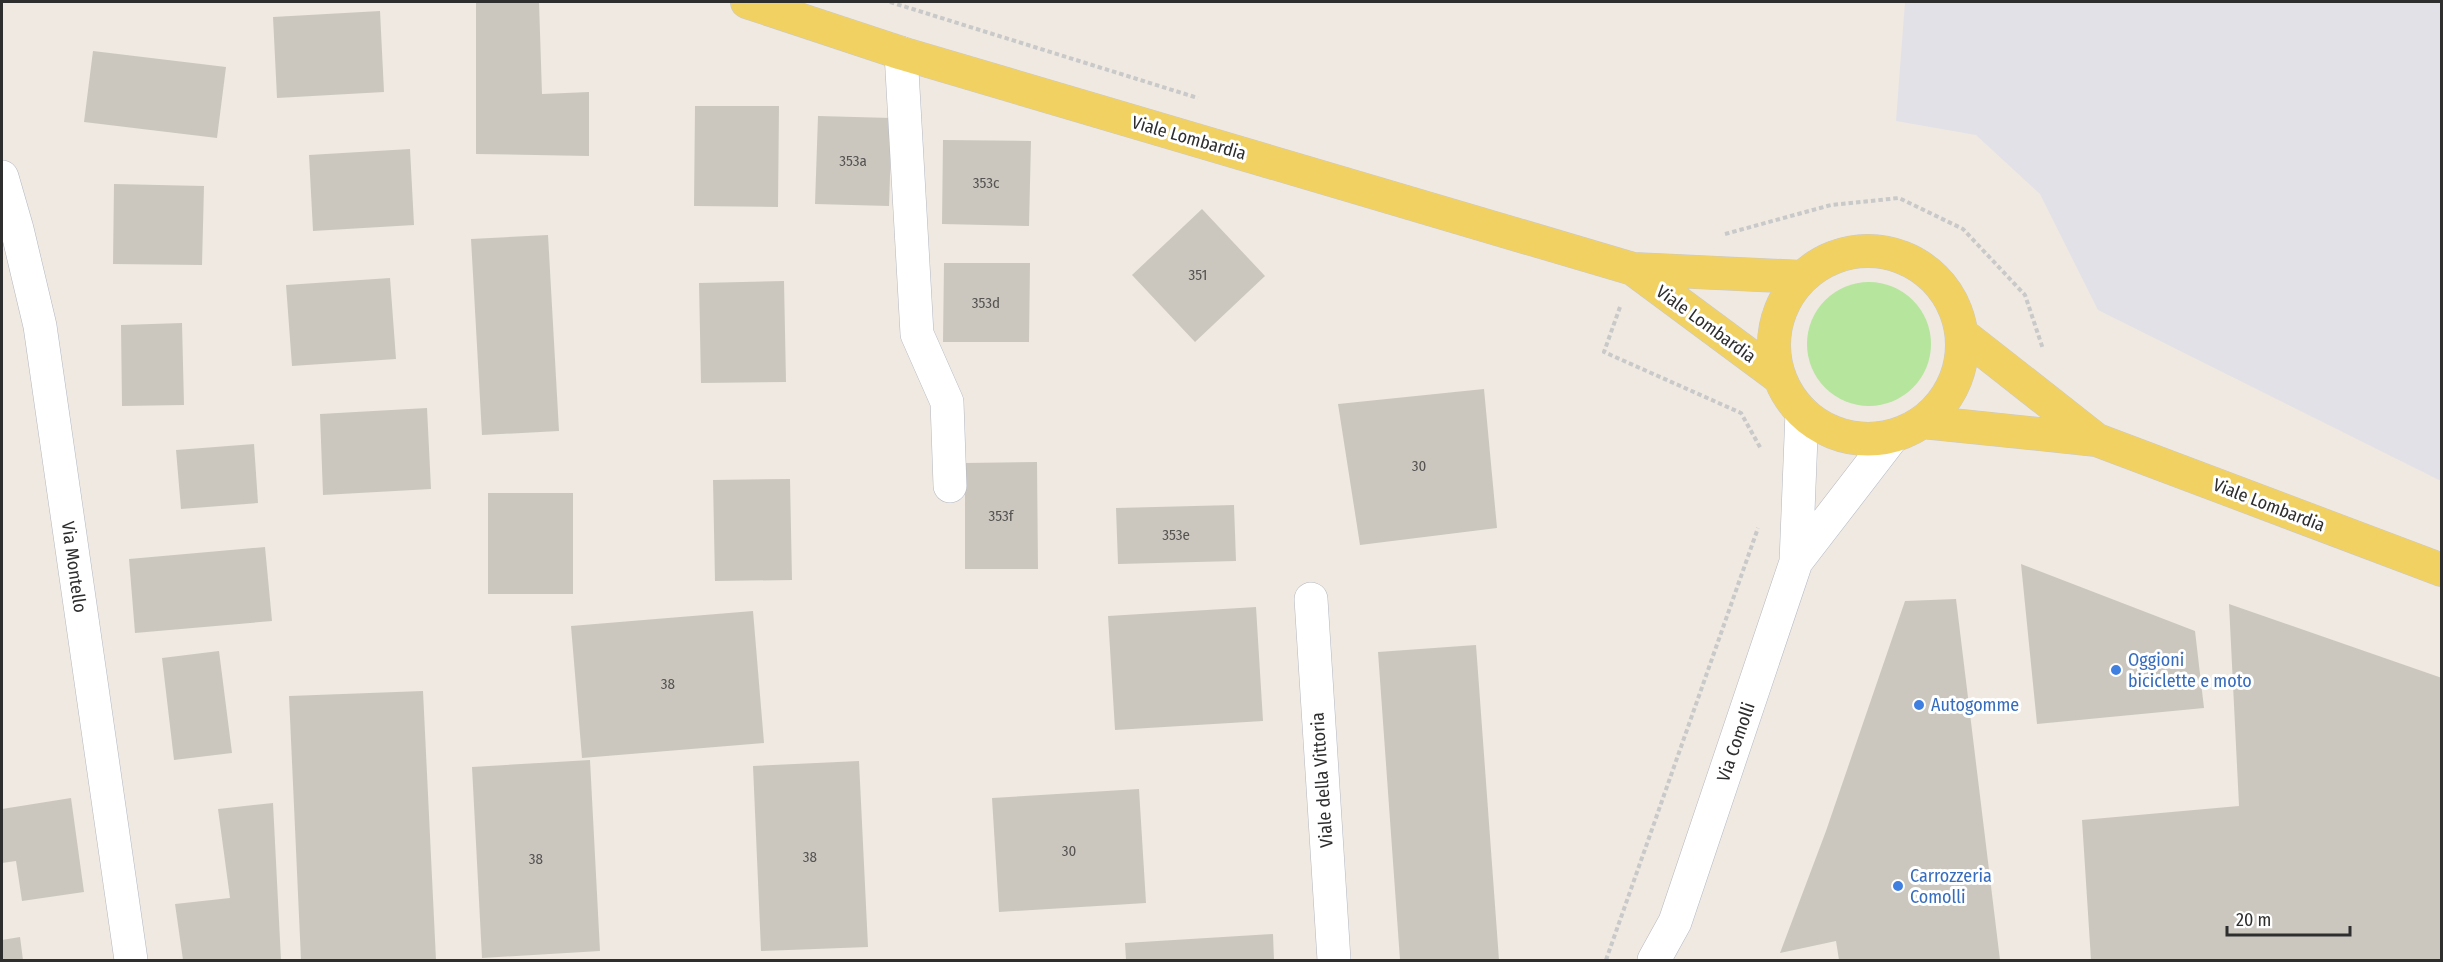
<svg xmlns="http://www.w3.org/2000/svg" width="2443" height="962" viewBox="0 0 2443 962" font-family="'Fira Sans Condensed',sans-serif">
  <rect width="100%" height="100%" fill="#efe9e1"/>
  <path fill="#e3e1e8" d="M 1905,2 L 2441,2 L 2441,481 L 2098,310 L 2040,194 L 1976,135 L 1896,121 Z"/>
  <path fill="#b6e59e" d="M1807 344a62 62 0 1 1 124 0a62 62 0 1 1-124 0Z"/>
  <path fill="#cbc7bf" d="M 476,2 L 539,2 L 542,94 L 589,92 L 589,156 L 476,154 Z
    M 380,11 L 384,92 L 277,98 L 273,17 Z
    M 93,51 L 226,67 L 217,138 L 84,122 Z
    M 695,106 L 779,106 L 778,207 L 694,206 Z
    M 818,116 L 892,118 L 889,206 L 815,204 Z
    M 943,140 L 1031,141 L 1029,226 L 942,224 Z
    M 410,149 L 414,225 L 313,231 L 309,155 Z
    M 114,184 L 204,186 L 202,265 L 113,264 Z
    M 1202,209 L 1265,276 L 1195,342 L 1132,275 Z
    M 548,235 L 559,431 L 482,435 L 471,239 Z
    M 944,263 L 1030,263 L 1029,342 L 943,342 Z
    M 390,278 L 396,359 L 292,366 L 286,285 Z
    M 784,281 L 786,382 L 701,383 L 699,283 Z
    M 182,323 L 184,405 L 122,406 L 121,325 Z
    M 1484,389 L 1497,528 L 1360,545 L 1338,404 Z
    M 427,408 L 431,489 L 323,495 L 320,414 Z
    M 254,444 L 258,503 L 181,509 L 176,450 Z
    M 1037,462 L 1038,569 L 965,569 L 965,463 Z
    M 790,479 L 792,580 L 715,581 L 713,480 Z
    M 488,493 L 573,493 L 573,594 L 488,594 Z
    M 1234,505 L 1236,561 L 1118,564 L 1116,508 Z
    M 265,547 L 272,621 L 135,633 L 129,559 Z
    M 2021,564 L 2195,631 L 2204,708 L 2037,724 Z
    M 1956,599 L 2000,960 L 1839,960 L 1836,941 L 1780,953 L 1826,831 L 1905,601 Z
    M 2229,604 L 2442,678 L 2442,960 L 2091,960 L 2082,820 L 2239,806 Z
    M 1256,607 L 1263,721 L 1115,730 L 1108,616 Z
    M 753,611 L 764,743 L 582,758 L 571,626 Z
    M 1476,645 L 1499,960 L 1400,960 L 1378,652 Z
    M 219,651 L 232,753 L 174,760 L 162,658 Z
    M 423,691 L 436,960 L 301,960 L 289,696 Z
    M 590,760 L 600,951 L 482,958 L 472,767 Z
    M 859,761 L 868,947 L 761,951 L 753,766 Z
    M 1139,789 L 1146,903 L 999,912 L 992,798 Z
    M 71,798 L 84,892 L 22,901 L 16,861 L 2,863 L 2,809 Z
    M 273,803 L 281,960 L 183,960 L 175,904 L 230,898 L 218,809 Z
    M 1273,934 L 1274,960 L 1126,960 L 1125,943 Z
    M 20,937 L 23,960 L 2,960 L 2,940 Z"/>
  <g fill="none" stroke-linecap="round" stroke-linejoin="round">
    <defs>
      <path id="minor" d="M 901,53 L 917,334 L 947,402 L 950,486
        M 2,177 L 17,229 L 40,326 L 131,960
        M 1796,562 L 1893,436
        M 1311,599 L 1334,960
        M 1654,960 L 1675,922 L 1796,562 L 1802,412"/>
      <path id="major" d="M 747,2 L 901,53 L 1633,269 L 1802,277
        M1774 345a94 94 0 1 1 188 0a94 94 0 1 1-188 0Z
        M 1633,269 L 1780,378
        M 1962,334 L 2097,440
        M 1923,422 L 2097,440 L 2442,570"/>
    </defs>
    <use href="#minor" stroke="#b4b7c1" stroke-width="34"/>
    <use href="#major" stroke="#c9c9c9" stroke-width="34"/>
    <path stroke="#c9c9c9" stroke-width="4" stroke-dasharray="4.5 3" stroke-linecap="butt" d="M 890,2 L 1198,98
      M 1725,234 L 1831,205 L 1899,198 L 1963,229 L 2025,295 L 2043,349
      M 1620,307 L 1604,352 L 1741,413 L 1761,449
      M 1606,960 L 1758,528"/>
    <use href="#minor" stroke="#fff" stroke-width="33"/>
    <use href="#major" stroke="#f2d163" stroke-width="33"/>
  </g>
  <g fill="#3f7fe0" stroke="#fff" stroke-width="2">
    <circle cx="2116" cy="670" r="6"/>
    <circle cx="1919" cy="705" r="6"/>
    <circle cx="1898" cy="886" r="6"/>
  </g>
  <g text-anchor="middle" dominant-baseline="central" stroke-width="6" stroke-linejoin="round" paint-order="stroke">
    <g font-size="15" fill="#555452">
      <text x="853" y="161">353a</text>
      <text x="986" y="183">353c</text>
      <text x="1198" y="275">351</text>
      <text x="986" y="303">353d</text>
      <text x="1419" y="466">30</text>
      <text x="1001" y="516">353f</text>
      <text x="1176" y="535">353e</text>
      <text x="668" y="684">38</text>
      <text x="1069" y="851">30</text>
      <text x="810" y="857">38</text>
      <text x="536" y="859">38</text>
    </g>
    <g font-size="18" fill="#2e2e2e" stroke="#fff">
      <text transform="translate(1189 138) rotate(16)">Viale Lombardia</text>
      <text transform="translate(1706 324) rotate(36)">Viale Lombardia</text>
      <text transform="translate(2269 505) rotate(21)">Viale Lombardia</text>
      <text transform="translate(74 567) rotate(82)">Via Montello</text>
      <text transform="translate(1736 742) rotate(-71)">Via Comolli</text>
      <text transform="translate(1322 780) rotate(-94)">Viale della Vittoria</text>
    </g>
    <g font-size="18" fill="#366cbe" stroke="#fff" text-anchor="start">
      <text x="2128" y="660">Oggioni<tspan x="2128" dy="21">biciclette e moto</tspan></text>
      <text x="1931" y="705">Autogomme</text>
      <text x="1910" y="876">Carrozzeria<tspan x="1910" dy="21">Comolli</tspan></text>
    </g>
  </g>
  <rect width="2443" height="962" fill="none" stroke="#2e2e2e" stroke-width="6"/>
  <path d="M2227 926v9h123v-9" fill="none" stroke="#2e2e2e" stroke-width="3"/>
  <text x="2236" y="926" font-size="18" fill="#2e2e2e" stroke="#ffffff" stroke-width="4.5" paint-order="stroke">20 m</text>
</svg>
